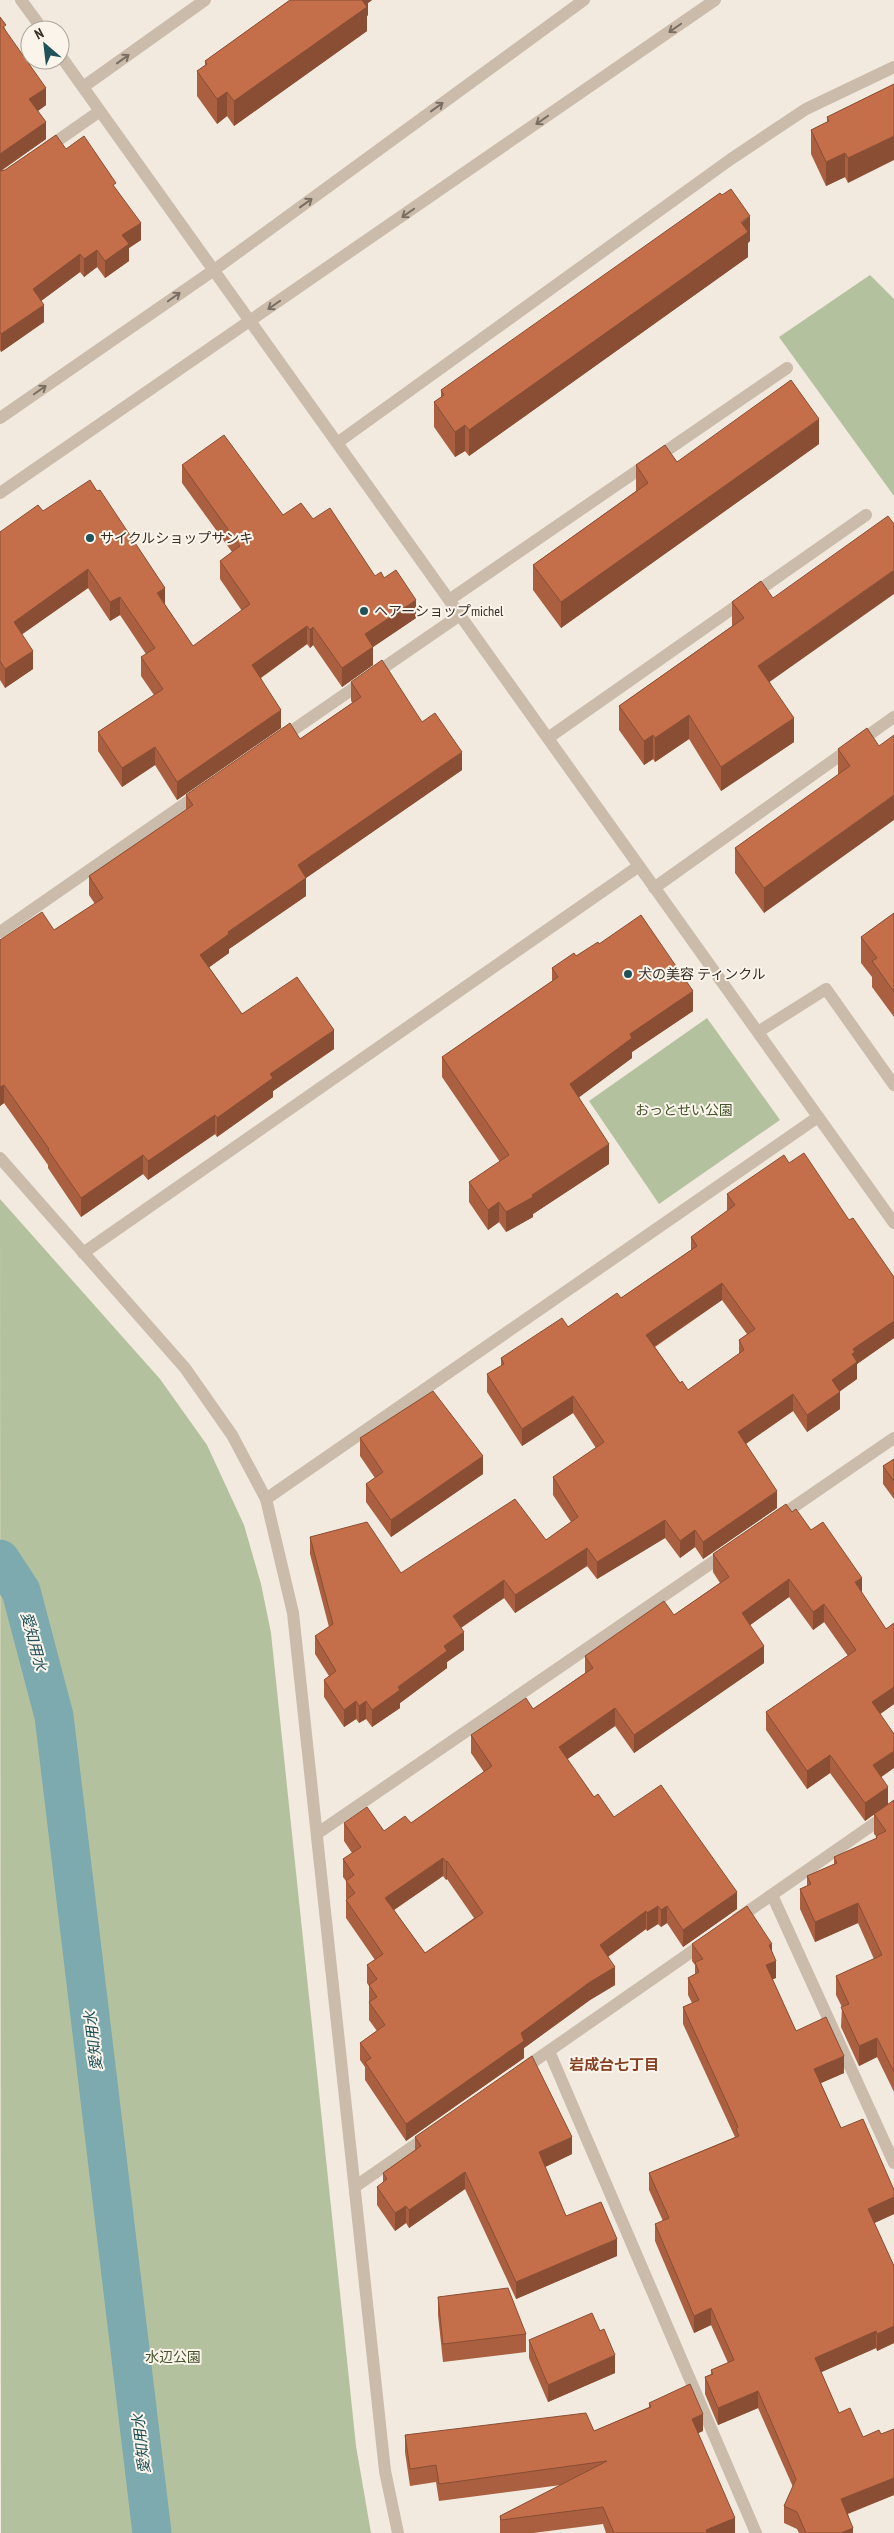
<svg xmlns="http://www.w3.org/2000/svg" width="894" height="2533" viewBox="0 0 894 2533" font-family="'PT Sans Narrow','Noto Sans JP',sans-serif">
  <rect width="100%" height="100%" fill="#f2eade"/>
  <path fill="#b4c19e" d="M 870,275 L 894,299 L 894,496 L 779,337 Z
    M 707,1018 L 780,1120 L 659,1204 L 589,1101 Z
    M 0,1199 L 160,1379 L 207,1445 L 244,1525 L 261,1584 L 271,1633 L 356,2446 L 371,2533 L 1,2533 Z"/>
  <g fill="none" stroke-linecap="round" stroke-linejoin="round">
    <path stroke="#7daaaf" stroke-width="39" d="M 0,1559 L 21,1591 L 54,1716 L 152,2533"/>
    <path stroke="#cabbaa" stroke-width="12" d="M 21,0 L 43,30
      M 60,55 L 894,1223
      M 83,87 L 205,0
      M 47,148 L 100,111
      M 0,418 L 214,270 L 584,0
      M 337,443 L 731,159 L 806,109 L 894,67
      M 0,493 L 715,0
      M 449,600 L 787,368
      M 548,738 L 866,515
      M 280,739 L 460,615
      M 654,888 L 894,717
      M 0,932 L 199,794
      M 758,1032 L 826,989 L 894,1085
      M 0,1158 L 185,1368 L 232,1435 L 266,1499 L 293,1613 L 385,2471 L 398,2533
      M 83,1253 L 639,866
      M 266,1499 L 818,1117
      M 776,1519 L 894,1438
      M 318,1833 L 726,1553
      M 772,1895 L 894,2163
      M 737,1919 L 894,1810
      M 549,2051 L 756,2533
      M 520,2071 L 707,1941
      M 356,2186 L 428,2136"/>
  </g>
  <path fill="#a95f40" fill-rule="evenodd" d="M 290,0 L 372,0 L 368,3 L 368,15 L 367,16 L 367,31 L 234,126 L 227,116 L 217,124 L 197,96 L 197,71 L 205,66 L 205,61 Z
    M 0,17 L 6,31 L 46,105 L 38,111 L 46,139 L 1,171 L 5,170 L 66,149 L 116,189 L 141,240 L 129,248 L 129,261 L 105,278 L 97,267 L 84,277 L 80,272 L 41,301 L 44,322 L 1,352 L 0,350 Z
    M 894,84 L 848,183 L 845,177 L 826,186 L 811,154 L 811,130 L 827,122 L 827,117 Z
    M 750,241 L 748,243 L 748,257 L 469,456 L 465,451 L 455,457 L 434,427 L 434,402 L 441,397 L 441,390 Z
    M 819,444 L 561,628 L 533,590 L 533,565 L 636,491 L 636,465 L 677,462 Z
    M 182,465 L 283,515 L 313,519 L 375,576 L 384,578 L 416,618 L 373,647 L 373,665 L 342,687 L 313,645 L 310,648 L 307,644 L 261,678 L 281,728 L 177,800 L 155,765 L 122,787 L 98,751 L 98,732 L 154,695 L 141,676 L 141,657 L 146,654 L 120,615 L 110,621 L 88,588 L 22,634 L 33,669 L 5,688 L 0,680 L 0,532 L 43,511 L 165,605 L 193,646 L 242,611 L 220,579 L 220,561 L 232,552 L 182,483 Z
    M 761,581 L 770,682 L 794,742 L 721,791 L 689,739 L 655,762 L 653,759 L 644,765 L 619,730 L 619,706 L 732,626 L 732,602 Z
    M 351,682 L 422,722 L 462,770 L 306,878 L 306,896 L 229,949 L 229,953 L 209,967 L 242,1014 L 334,1049 L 273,1091 L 273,1097 L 217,1137 L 215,1134 L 148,1180 L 143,1174 L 81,1217 L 48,1168 L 48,1165 L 4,1103 L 0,1106 L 0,940 L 54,930 L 95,904 L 89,895 L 89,876 L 186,810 L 186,795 L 300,739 L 352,703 L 351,700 Z
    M 879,746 L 764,913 L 735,873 L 735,848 L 839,775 L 838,774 L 838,749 Z
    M 894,913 L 894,1017 L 872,987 L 872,977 L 861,963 L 861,937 Z
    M 599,944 L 693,1011 L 632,1052 L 632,1058 L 579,1097 L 609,1164 L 533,1214 L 533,1217 L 506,1232 L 499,1222 L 488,1230 L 469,1202 L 469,1182 L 500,1162 L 442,1077 L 442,1057 L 552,981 L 552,968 Z
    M 789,1163 L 849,1220 L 894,1277 L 894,1338 L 857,1364 L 857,1379 L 840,1391 L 840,1409 L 807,1432 L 793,1411 L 746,1444 L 777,1508 L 703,1559 L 695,1547 L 680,1558 L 665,1538 L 597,1579 L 587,1566 L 515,1613 L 504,1598 L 461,1628 L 464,1650 L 447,1662 L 447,1668 L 400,1703 L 400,1708 L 372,1727 L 366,1719 L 359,1723 L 356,1719 L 344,1727 L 324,1697 L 324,1680 L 329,1676 L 315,1654 L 315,1636 L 329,1627 L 310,1554 L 310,1537 L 401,1573 L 546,1540 L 571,1522 L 553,1495 L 553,1477 L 596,1448 L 573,1413 L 522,1446 L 487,1392 L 487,1374 L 501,1366 L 501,1358 L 568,1327 L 621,1298 L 691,1250 L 691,1237 L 727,1211 L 727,1194 ZM 722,1300 L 747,1334 L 739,1340 L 739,1354 L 688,1390 L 680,1383 L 655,1347 Z
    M 360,1438 L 483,1474 L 391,1537 L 366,1502 L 366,1484 L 375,1478 L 360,1456 Z
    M 894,1459 L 894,1499 L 883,1484 L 883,1466 Z
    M 792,1512 L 811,1530 L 862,1593 L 886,1629 L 894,1623 L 894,1704 L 880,1714 L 881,1777 L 888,1804 L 865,1821 L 830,1773 L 807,1789 L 766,1730 L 766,1712 L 848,1656 L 824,1622 L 813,1630 L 789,1597 L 750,1625 L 764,1663 L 634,1753 L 615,1726 L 567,1759 L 594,1797 L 614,1817 L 737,1909 L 683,1947 L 667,1923 L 661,1927 L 658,1924 L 647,1931 L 646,1929 L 608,1957 L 615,1985 L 590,2000 L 524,2048 L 524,2058 L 406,2141 L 365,2080 L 365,2067 L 360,2060 L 360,2043 L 377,2031 L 369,2020 L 369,1986 L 367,1983 L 367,1965 L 375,1960 L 346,1918 L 346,1900 L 347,1900 L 346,1898 L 346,1881 L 343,1877 L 343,1859 L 352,1853 L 344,1841 L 344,1823 L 384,1831 L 411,1823 L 484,1772 L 471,1753 L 471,1735 L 533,1709 L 585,1673 L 585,1656 L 674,1615 L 720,1583 L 713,1572 L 713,1554 ZM 443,1876 L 446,1880 L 447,1879 L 474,1918 L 425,1953 L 394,1910 Z
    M 894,1800 L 894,2092 L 877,2057 L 859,2066 L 841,2027 L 842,2007 L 836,1995 L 836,1976 L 874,1959 L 858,1923 L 815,1942 L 800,1909 L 800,1889 L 807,1886 L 807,1876 L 834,1864 L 834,1857 L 876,1839 L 876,1836 L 874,1834 L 874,1814 Z
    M 692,1944 L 772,1952 L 776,1978 L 772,1979 L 796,2031 L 844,2073 L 821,2083 L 841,2128 L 894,2190 L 894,2214 L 874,2223 L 894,2266 L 894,2343 L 877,2351 L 876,2348 L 821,2372 L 839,2413 L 863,2437 L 881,2434 L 894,2429 L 894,2495 L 848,2514 L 853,2533 L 799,2533 L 797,2529 L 784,2523 L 784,2506 L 793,2487 L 758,2408 L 718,2425 L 705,2394 L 705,2377 L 711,2374 L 711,2370 L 728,2363 L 711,2325 L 694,2333 L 655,2241 L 655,2224 L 663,2221 L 649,2190 L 649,2173 L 735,2137 L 683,2024 L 683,2007 L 692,2003 L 688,1995 L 688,1978 L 695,1974 L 695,1965 L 692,1961 Z
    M 415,2137 L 572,2154 L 545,2167 L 566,2216 L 617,2256 L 516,2299 L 465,2189 L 409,2228 L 406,2223 L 395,2231 L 377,2205 L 377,2187 L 383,2183 L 383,2173 L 415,2150 Z
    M 438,2297 L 526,2334 L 526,2352 L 443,2362 L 438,2315 Z
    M 529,2340 L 615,2373 L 548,2402 L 529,2358 Z
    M 649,2403 L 703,2431 L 698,2433 L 735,2533 L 606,2533 L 603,2524 L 533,2533 L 500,2533 L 500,2516 L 561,2485 L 439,2501 L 436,2482 L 410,2486 L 405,2452 L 405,2435 L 594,2431 L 649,2407 Z"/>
  <path fill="#894e34" d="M 359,0 L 372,0 L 368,3 L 368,15 L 367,16 L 367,31 L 234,126 L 234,101 Z
    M 46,88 L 46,105 L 29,117 L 29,99 Z
    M 227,92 L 227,116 L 217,124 L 217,99 Z
    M 46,122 L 46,139 L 0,171 L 0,154 Z
    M 894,136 L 894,160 L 848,183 L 848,158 Z
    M 845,153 L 845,177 L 826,186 L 826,162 Z
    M 750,216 L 750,241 L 748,243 L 748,257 L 469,456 L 469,430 Z
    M 141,223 L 141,240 L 129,248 L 129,261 L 105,278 L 105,261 L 122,235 Z
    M 97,250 L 97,267 L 84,277 L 84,259 Z
    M 80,254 L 80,272 L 33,307 L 33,289 Z
    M 44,305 L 44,322 L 1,352 L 1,334 Z
    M 819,419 L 819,444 L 561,628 L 561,602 Z
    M 465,425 L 465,451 L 455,457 L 455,432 Z
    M 88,569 L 88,588 L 14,640 L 14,622 Z
    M 894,570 L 894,594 L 758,690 L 758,666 Z
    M 165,588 L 165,606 L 157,593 Z
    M 120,597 L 120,615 L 110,621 L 110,602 Z
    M 416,600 L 416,618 L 373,647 L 373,665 L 342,687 L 342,668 L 365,634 Z
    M 307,626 L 307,644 L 252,684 L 252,665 Z
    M 313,627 L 313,645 L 310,648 L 310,630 Z
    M 33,651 L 33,669 L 5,688 L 5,669 Z
    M 281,710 L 281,728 L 177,800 L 177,782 Z
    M 689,715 L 689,739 L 655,762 L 655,738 Z
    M 794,718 L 794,742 L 721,791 L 721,767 Z
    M 653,735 L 653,759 L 644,765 L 644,741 Z
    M 155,747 L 155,765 L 122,787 L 122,768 Z
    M 462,752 L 462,770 L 306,878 L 306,896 L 229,949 L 229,953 L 200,974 L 200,955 L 228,932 L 298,865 Z
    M 894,795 L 894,820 L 764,913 L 764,888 Z
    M 693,991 L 693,1011 L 632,1052 L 632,1058 L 570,1104 L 570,1084 L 630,1034 Z
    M 334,1030 L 334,1049 L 273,1091 L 273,1097 L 217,1137 L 217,1118 L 270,1074 Z
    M 4,1085 L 4,1103 L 0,1106 L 0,1087 Z
    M 215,1115 L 215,1134 L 148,1180 L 148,1161 Z
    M 609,1144 L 609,1164 L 533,1214 L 533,1217 L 506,1232 L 506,1212 Z
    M 143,1155 L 143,1174 L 81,1217 L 81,1198 Z
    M 499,1202 L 499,1222 L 488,1230 L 488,1210 Z
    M 722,1283 L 722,1300 L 646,1352 L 646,1335 Z
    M 894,1321 L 894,1338 L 857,1364 L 857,1379 L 832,1397 L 832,1380 L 852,1354 L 853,1349 Z
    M 840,1392 L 840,1409 L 807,1432 L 807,1415 Z
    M 793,1394 L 793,1411 L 738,1449 L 738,1432 Z
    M 573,1396 L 573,1413 L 522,1446 L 522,1429 Z
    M 483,1456 L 483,1474 L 391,1537 L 391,1520 Z
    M 777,1491 L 777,1508 L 703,1559 L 703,1542 Z
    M 665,1520 L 665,1538 L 597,1579 L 597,1562 Z
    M 695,1530 L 695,1547 L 680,1558 L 680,1541 Z
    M 587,1548 L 587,1566 L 515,1613 L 515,1595 Z
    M 862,1578 L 862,1595 L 855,1582 Z
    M 789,1579 L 789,1597 L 742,1631 L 742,1613 Z
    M 504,1580 L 504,1598 L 453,1633 L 453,1616 Z
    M 824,1604 L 824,1622 L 813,1630 L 813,1612 Z
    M 464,1632 L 464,1650 L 447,1662 L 447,1668 L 400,1703 L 400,1708 L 372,1727 L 372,1710 L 444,1646 Z
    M 764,1646 L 764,1663 L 634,1753 L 634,1735 Z
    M 894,1687 L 894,1704 L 872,1720 L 872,1702 Z
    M 356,1701 L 356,1719 L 344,1727 L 344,1710 Z
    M 366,1701 L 366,1719 L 359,1723 L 359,1706 Z
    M 615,1708 L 615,1726 L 559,1765 L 559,1747 Z
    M 894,1751 L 894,1768 L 873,1783 L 873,1765 Z
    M 830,1755 L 830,1773 L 807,1789 L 807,1771 Z
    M 888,1787 L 888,1804 L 865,1821 L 865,1803 Z
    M 443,1858 L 443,1876 L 385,1916 L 385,1898 Z
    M 447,1861 L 447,1879 L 446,1880 L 446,1862 Z
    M 737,1892 L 737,1909 L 683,1947 L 683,1930 Z
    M 858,1903 L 858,1923 L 815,1942 L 815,1922 Z
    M 658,1906 L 658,1924 L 647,1931 L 647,1913 Z
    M 667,1906 L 667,1923 L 661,1927 L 661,1910 Z
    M 646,1911 L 646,1929 L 600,1962 L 600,1945 Z
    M 772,1944 L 772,1961 L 769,1945 Z
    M 776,1961 L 776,1978 L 766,1982 L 766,1965 Z
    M 615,1967 L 615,1985 L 590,2000 L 524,2048 L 524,2058 L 406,2141 L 406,2124 L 521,2033 L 590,1982 Z
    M 877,2038 L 877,2057 L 859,2066 L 859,2046 Z
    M 844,2056 L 844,2073 L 814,2086 L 814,2069 Z
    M 572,2137 L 572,2154 L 539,2170 L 539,2152 Z
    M 465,2172 L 465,2189 L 409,2228 L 409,2210 Z
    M 894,2197 L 894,2214 L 868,2226 L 868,2209 Z
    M 406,2206 L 406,2223 L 395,2231 L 395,2213 Z
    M 617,2239 L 617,2256 L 516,2299 L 516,2282 Z
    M 711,2308 L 711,2325 L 694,2333 L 694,2316 Z
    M 894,2326 L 894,2343 L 877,2351 L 877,2334 Z
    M 876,2331 L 876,2348 L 815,2375 L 815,2358 Z
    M 615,2355 L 615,2373 L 548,2402 L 548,2385 Z
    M 758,2391 L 758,2408 L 718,2425 L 718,2408 Z
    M 703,2414 L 703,2431 L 692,2436 L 692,2419 Z
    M 894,2478 L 894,2495 L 841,2516 L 841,2499 Z
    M 735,2518 L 735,2533 L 706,2533 L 706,2530 Z
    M 853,2528 L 853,2533 L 841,2533 Z"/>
  <path fill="#c46f4a" stroke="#894e34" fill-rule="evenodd" d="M 290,0 L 362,0 L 367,7 L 234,101 L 227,92 L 217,99 L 197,71 L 207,64 L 205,61 Z
    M 0,17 L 6,25 L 3,27 L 46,88 L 29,99 L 46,122 L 0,154 Z
    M 894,84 L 894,136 L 848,158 L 845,153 L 826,162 L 811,130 L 829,121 L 827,117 Z
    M 56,135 L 66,149 L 84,136 L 116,183 L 113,185 L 141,223 L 122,235 L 129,244 L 105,261 L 97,250 L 84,259 L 80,254 L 33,289 L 44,305 L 1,334 L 0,332 L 0,171 L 5,170 Z
    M 731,189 L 750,216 L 741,222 L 748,232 L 469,430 L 465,425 L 455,432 L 434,402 L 444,395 L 441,390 L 720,193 L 722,195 Z
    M 791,380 L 819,419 L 561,602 L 533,565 L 648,483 L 636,465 L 665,445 L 677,462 Z
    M 224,435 L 283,515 L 301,503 L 313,519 L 330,508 L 375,576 L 381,572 L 384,578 L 396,570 L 416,600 L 365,634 L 373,647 L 342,668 L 313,627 L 310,630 L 307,626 L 252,665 L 281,710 L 177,782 L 155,747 L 122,768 L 98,732 L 163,689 L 141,657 L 155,648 L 120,597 L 110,602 L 88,569 L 14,622 L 33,651 L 5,669 L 0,661 L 0,532 L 38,505 L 43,511 L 90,480 L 97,491 L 100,490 L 165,588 L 157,593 L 193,646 L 250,604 L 220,561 L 240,546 L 182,465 Z
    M 888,516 L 894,524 L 894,570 L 758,666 L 794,718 L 721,767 L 689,715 L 655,738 L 653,735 L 644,741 L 619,706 L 744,618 L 732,602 L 761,581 L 773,598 Z
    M 382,660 L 422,722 L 435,713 L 462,752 L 298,865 L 306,878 L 228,932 L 229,934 L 200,955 L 242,1014 L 297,977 L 334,1030 L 270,1074 L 273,1078 L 217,1118 L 215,1115 L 148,1161 L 143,1155 L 81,1198 L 48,1150 L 49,1149 L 4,1085 L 0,1087 L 0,940 L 42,912 L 54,930 L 103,898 L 89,876 L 193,805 L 186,795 L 290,723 L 300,739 L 361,697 L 351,682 Z
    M 867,728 L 879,746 L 894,735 L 894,795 L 764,888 L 735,848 L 850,766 L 838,749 Z
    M 894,913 L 894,992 L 872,961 L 877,958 L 861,937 Z
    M 641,915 L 693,991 L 630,1034 L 632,1038 L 570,1084 L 609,1144 L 532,1195 L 533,1197 L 506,1212 L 499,1202 L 488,1210 L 469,1182 L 509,1155 L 442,1057 L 558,977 L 552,968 L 574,953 L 576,956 L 598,942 L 599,944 Z
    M 804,1153 L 849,1220 L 853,1218 L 894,1277 L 894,1321 L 853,1349 L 855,1352 L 852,1354 L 857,1362 L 832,1380 L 840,1392 L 807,1415 L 793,1394 L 738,1432 L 777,1491 L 703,1542 L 695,1530 L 680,1541 L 665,1520 L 597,1562 L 587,1548 L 515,1595 L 504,1580 L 453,1616 L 464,1632 L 444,1646 L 447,1651 L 398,1687 L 400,1690 L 372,1710 L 366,1701 L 359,1706 L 356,1701 L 344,1710 L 324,1680 L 336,1671 L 315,1636 L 333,1624 L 310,1537 L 367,1522 L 401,1573 L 515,1499 L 546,1540 L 578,1517 L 553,1477 L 604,1442 L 573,1396 L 522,1429 L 487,1374 L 504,1364 L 501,1358 L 562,1318 L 568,1327 L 617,1293 L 621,1298 L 697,1246 L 691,1237 L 735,1205 L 727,1194 L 784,1155 L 789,1163 ZM 722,1283 L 755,1329 L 739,1340 L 744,1350 L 688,1390 L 682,1381 L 680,1383 L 646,1335 Z
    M 433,1391 L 483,1456 L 391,1520 L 366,1484 L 383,1472 L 360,1438 Z
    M 894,1459 L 894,1481 L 883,1466 Z
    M 786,1504 L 792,1512 L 796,1509 L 811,1530 L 823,1522 L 862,1578 L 855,1582 L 886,1629 L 894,1623 L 894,1687 L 872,1702 L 894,1734 L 894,1751 L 873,1765 L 888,1787 L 865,1803 L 830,1755 L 807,1771 L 766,1712 L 856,1650 L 824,1604 L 813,1612 L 789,1579 L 742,1613 L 764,1646 L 634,1735 L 615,1708 L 559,1747 L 594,1797 L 598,1794 L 614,1817 L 661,1785 L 737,1892 L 683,1930 L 667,1906 L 661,1910 L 658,1906 L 647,1913 L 646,1911 L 600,1945 L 615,1967 L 590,1982 L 521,2033 L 524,2041 L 406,2124 L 365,2062 L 371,2058 L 360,2043 L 385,2025 L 369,2002 L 377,1997 L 369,1985 L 377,1979 L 367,1965 L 383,1954 L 346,1900 L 355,1893 L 346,1881 L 354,1875 L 343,1859 L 361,1847 L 344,1823 L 367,1807 L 384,1831 L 405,1816 L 411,1823 L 492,1766 L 471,1735 L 526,1698 L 533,1709 L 593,1668 L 585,1656 L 664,1601 L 674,1615 L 729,1577 L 713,1554 ZM 443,1858 L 446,1862 L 447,1861 L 483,1913 L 425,1953 L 385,1898 Z
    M 894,1800 L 894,2072 L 877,2038 L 859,2046 L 841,2007 L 849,2004 L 836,1976 L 882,1955 L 858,1903 L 815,1922 L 800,1889 L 811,1884 L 807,1876 L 837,1863 L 834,1857 L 877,1838 L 876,1836 L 886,1831 L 874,1814 Z
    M 747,1906 L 772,1944 L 769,1945 L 776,1961 L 766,1965 L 796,2031 L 826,2017 L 844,2056 L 814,2069 L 841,2128 L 863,2119 L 894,2190 L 894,2197 L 868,2209 L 894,2266 L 894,2326 L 877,2334 L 876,2331 L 815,2358 L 839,2413 L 850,2408 L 863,2437 L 879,2430 L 881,2434 L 894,2429 L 894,2478 L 841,2499 L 853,2528 L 841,2533 L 806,2533 L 797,2512 L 784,2506 L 796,2479 L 758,2391 L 718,2408 L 705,2377 L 713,2374 L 711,2370 L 734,2360 L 711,2308 L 694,2316 L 655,2224 L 669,2218 L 649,2173 L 739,2136 L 736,2129 L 738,2127 L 683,2007 L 699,2000 L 688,1978 L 699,1972 L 695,1962 L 703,1959 L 692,1944 Z
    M 532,2056 L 572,2137 L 539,2152 L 566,2216 L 601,2202 L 617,2239 L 516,2282 L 465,2172 L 409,2210 L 406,2206 L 395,2213 L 377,2187 L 387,2179 L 383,2173 L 421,2146 L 415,2137 Z
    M 508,2288 L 526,2334 L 443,2344 L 438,2297 Z
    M 592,2313 L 600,2331 L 604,2329 L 615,2355 L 548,2385 L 529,2340 Z
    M 690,2384 L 703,2414 L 692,2419 L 735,2518 L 706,2530 L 707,2533 L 614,2533 L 603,2507 L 501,2520 L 500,2516 L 607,2461 L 439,2484 L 436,2465 L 410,2469 L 405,2435 L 586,2413 L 594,2431 L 651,2407 L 649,2403 Z"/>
  <defs><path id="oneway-shaft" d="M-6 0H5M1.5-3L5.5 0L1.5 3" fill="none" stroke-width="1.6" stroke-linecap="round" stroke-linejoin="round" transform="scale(1.25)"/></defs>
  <g stroke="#7a6e63">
    <use href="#oneway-shaft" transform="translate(675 28) rotate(145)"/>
    <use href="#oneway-shaft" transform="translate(123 59) rotate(-36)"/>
    <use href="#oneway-shaft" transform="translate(437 107) rotate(-36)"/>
    <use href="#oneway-shaft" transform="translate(542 120) rotate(145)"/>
    <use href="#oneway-shaft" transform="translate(306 203) rotate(-36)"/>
    <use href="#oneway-shaft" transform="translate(408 213) rotate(145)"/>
    <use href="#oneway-shaft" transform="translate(174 297) rotate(-35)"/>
    <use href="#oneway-shaft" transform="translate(274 305) rotate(145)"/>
    <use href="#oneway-shaft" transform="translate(40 390) rotate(-35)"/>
  </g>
  <g fill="#1f5259" stroke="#faf4eb" stroke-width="2">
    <circle cx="90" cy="538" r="5"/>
    <circle cx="364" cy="611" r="5"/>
    <circle cx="628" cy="974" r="5"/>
  </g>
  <g text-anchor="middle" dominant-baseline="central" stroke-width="4" stroke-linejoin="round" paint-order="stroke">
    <g font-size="14" fill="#382f29" stroke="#faf4eb" text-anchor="start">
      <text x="100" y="538">サイクルショップサンキ</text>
      <text x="374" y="611">ヘアーショップmichel</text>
      <text x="638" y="974">犬の美容 ティンクル</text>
    </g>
    <g font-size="14" fill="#45562d" stroke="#faf4eb">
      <text x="684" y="1110">おっとせい公園</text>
      <text x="173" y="2357">水辺公園</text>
    </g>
    <g font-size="15" font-style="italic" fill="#1f5259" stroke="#faf4eb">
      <text transform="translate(34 1641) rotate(75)">愛知用水</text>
      <text transform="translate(93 2041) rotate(-97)">愛知用水</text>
      <text transform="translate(141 2444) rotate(-97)">愛知用水</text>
    </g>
    <g font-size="15" font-weight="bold" fill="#864023" stroke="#faf4eb">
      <text x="614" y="2064">岩成台七丁目</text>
    </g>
  </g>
  <g transform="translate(45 45) rotate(332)"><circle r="24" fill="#faf4eb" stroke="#aca59d"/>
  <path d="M0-4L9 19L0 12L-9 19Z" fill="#1f5259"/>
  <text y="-8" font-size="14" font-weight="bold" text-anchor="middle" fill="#382f29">N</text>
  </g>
</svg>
